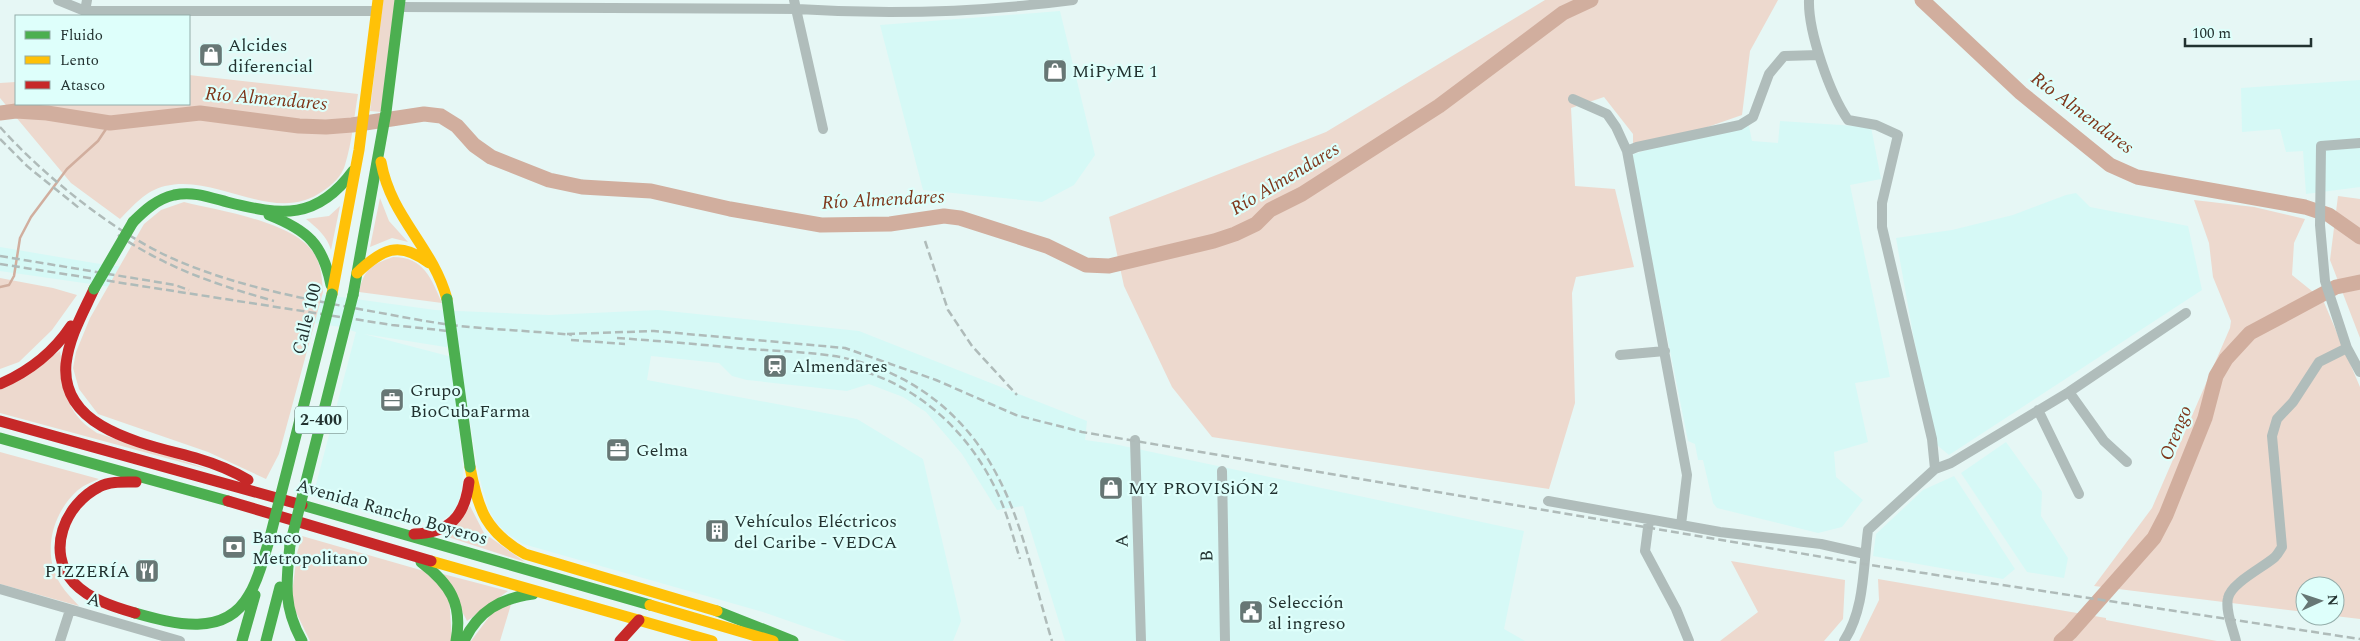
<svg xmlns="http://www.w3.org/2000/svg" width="2360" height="641" viewBox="0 0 2360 641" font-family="Spectral,serif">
  <rect width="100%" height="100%" fill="#e6f7f5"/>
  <path fill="#d6f9f6" d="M 1060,11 L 1095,155 L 1074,185 L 1042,202 L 923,190 L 880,25 Z
    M 2360,80 L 2360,187 L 2306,194 L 2303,151 L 2286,152 L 2280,129 L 2242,132 L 2241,88 Z
    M 1780,121 L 1871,127 L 1881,179 L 1850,185 L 1890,377 L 1855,383 L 1868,442 L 1834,452 L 1836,477 L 1863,500 L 1842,527 L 1818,533 L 1717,508 L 1713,503 L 1703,460 L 1698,460 L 1695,444 L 1688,441 L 1631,155 L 1672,142 L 1749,126 L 1752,141 L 1778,143 Z
    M 2076,193 L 2090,207 L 2188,226 L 2202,290 L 1949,455 L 1937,445 L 1914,340 L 1896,238 L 1952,230 L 2013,215 L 2066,195 Z
    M 0,247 L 94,263 L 435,310 L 549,315 L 658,310 L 859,331 L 1087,421 L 1085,440 L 1114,444 L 1524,531 L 1504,629 L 1525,641 L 1065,641 L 1023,506 L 997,510 L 962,454 L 926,412 L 903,397 L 869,384 L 847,391 L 747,380 L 732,376 L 719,363 L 651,356 L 647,380 L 857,419 L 923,459 L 961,621 L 953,641 L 846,641 L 763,612 L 523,544 L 506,533 L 495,521 L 488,508 L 479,476 L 458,349 L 364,334 L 452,357 L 463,470 L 462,488 L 458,504 L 451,515 L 441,520 L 428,523 L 403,519 L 313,496 L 356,332 L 341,327 L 208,307 L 119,288 L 0,271 Z
    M 2006,442 L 2042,492 L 2041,516 L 2068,558 L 2064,578 L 2027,572 L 1961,473 Z
    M 1954,476 L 2015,569 L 2003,579 L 1873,556 L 1876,534 L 1923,490 Z"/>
  <path fill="#edd9ce" d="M 383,0 L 395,0 L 381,112 L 370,111 Z
    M 1545,0 L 1778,0 L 1750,51 L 1742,115 L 1633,153 L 1633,134 L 1604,97 L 1571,108 L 1575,186 L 1615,189 L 1634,267 L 1576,277 L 1572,293 L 1575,403 L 1549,489 L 1212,437 L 1172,387 L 1124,286 L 1109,217 L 1326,132 Z
    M 189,75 L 358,94 C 354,117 352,143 345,165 C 342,176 332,185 323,191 C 274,226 218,173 165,186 C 145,191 134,205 120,219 L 71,183 L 0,98 L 0,83 L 16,82 L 16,104 L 189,104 Z
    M 2338,196 L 2360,199 L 2360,338 L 2330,260 Z
    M 380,198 L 389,221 L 408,242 L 392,238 L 370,247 Z
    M 2194,200 L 2254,207 L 2305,219 L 2294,243 L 2292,275 L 2323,300 L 2360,387 L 2360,619 L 2335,616 L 2335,586 L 2305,586 L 2305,612 L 2094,586 L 2152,508 L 2230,328 L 2231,321 L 2213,277 L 2209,243 Z
    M 184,202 C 219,211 302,222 317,259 C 322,270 322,281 323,292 L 279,454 L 266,479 L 208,452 L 98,414 L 79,389 L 73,368 L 76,352 L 90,318 L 144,224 L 161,210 Z
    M 340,206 L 331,250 C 327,236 317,228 306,219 L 329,216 Z
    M 393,257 C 424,257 431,278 442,303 L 359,292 C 364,269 371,265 393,257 Z
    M 0,278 L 53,288 L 77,295 L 52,330 L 19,362 L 0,369 Z
    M 60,351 C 66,388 62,411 97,433 L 214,471 L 0,413 L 0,390 Z
    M 0,452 L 99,479 C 92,482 84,485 78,490 C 52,513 41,554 61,585 C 66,593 73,599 79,606 L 0,584 Z
    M 470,506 L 484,533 L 525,562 L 445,536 Z
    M 302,536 L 424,571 L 449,595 L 452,641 L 310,641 L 291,602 L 297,553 Z
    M 1731,561 L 1845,580 L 1843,619 L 1824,641 L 1720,641 L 1758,612 Z
    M 443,574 L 508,591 L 467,621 Z
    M 1878,579 L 2106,618 L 2106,620 L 2217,641 L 1859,641 L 1879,600 Z
    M 512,601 L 500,641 L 471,641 L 492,613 Z"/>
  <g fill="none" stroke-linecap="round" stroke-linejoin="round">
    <path stroke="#d1ae9e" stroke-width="2.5" d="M 0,287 L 9,285 L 14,276 L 20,238 L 31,217 L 67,169 L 98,141 L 110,123"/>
    <path stroke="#d1ae9e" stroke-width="15" d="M 1922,0 L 2021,93 L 2110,165 L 2137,177 L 2305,207 L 2329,215 L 2360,237
      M 0,113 L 16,111 L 47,113 L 110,123 L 200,113 L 299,126 L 326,127 L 352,125 L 424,114 L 441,116 L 457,126 L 474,145 L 491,157 L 549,180 L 582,187 L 651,191 L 730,209 L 821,225 L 890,224 L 944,216 L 960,218 L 1047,246 L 1086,265 L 1109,266 L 1214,241 L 1235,234 L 1256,224 L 1270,210 L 1302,194 L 1439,106 L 1563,13 L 1591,0
      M 2061,641 L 2070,633 L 2154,538 L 2166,515 L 2205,418 L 2216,376 L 2226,359 L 2250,333 L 2336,287 L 2360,282"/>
    <path stroke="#b0bdbb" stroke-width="10" d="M 58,0 L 85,11 L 377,11
      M 794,0 L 823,129
      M 1809,0 C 1808,32 1830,94 1848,120 L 1876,125 L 1898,135 L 1882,203 L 1882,227 L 1932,439 L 1935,469
      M 399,7 L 797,9 C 889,15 982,12 1073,0
      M 85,11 L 87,0
      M 1573,99 L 1607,114 L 1616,127 L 1627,151 L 1687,475 L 1681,525
      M 2360,143 L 2321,146 L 2320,225 L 2325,281 L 2347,348 L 2360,372
      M 1627,151 L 1637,147 L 1740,125 L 1753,117 L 1769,74 L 1784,56 L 1819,55
      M 1620,355 L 1665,351
      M 2069,392 L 2104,441 L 2127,462
      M 2038,410 L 2079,494
      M 1135,440 L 1141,641
      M 1222,471 L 1225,641
      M 1548,501 L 1720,532 L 1821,544 L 1865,554
      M 1649,520 L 1645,551 L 1676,609 L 1689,641
      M 0,589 L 180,641
      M 60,641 L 70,610
      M 1844,641 C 1865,609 1863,567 1868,530 L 1935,469 L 1951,463 L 2069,392 L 2186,313
      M 2236,641 C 2233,628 2225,611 2228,598 C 2231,583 2264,567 2275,557 C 2278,554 2280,550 2282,547 L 2272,436 L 2277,419 L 2293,402 L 2319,362 L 2347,348"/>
    <path stroke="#4caf50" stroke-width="11" d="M 269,215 C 307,230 323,244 331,285
      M 133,222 C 145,210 157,199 174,195 C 193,191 209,197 227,202 C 282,216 317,220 353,171
      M 353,295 L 386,112 L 400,0
      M 0,438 L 228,501
      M 302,505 L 650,605
      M 290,545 C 286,583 283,607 302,641
      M 421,562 C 450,584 463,604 456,641
      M 717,611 L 793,641
      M 135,613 C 174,624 225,638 249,595 C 259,579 263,559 269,541
      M 242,641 L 255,595
      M 266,641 L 280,587
      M 464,641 C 478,611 501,598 533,594"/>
    <path stroke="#ffc107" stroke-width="11" d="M 381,162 C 391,218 432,245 447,299
      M 357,273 C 382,249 399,240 429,263
      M 332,294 L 359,150 L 378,0
      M 470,467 C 478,510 486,532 525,554 L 717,611
      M 431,561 L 712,641
      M 650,605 L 773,641"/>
    <path stroke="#c62828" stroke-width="11" d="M 94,289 C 83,313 69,337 66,364 C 60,432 152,445 199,459 C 216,464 233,471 248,480
      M 0,384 C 30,371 53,353 71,326
      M 0,421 L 302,505
      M 228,501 L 431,561
      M 414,534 C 449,533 465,517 469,482
      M 135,613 C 114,607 89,599 74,583 C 45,552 65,504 99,487 C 110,481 124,482 136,482
      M 620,641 L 639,620"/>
    <path stroke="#afbbb9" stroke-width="2.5" stroke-dasharray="8 4" stroke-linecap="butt" d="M 0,127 C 42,174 110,229 167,256 C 228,284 294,297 359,309 C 393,315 426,322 460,326 C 497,330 535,331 572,335
      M 0,139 L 27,166 L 79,208
      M 118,235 C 167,268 217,285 274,301
      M 925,241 L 948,310 L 972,346 L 1017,395
      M 0,256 L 175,285 L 189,290
      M 0,264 L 392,325 L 448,331
      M 567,334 L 654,331 L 845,348 L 936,380 L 1016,415 L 1082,432 L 1864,564 L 2360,639
      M 617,338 C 661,341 705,345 749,349 C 779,351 811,352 840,357 C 911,371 967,415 999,479 C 1024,527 1036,589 1052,641
      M 571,340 L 625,344
      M 866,372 C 928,392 976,441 1001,501 C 1009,520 1014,540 1020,559"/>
    <path stroke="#4caf50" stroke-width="11" d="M 94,289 L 133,222
      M 447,299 L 470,467
      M 269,541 L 332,294
      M 290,545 L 353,295"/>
  </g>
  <defs>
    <symbol id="shop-square" viewBox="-11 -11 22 22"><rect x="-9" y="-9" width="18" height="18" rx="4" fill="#677775" stroke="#defffb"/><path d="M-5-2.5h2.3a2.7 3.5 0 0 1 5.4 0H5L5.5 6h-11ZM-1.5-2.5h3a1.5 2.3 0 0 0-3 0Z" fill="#fff"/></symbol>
    <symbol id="station-square" viewBox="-11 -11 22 22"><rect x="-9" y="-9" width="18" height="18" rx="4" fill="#677775" stroke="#defffb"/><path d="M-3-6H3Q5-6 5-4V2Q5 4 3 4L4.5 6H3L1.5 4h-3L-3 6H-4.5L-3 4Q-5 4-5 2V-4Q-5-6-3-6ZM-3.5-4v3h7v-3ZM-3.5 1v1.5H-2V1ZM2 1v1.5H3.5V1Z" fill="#fff"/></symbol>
    <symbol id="office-square" viewBox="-11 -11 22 22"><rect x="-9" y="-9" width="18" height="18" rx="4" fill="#677775" stroke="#defffb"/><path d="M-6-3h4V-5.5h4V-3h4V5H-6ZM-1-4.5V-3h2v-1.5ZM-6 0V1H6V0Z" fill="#fff"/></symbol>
    <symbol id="building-square" viewBox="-11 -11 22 22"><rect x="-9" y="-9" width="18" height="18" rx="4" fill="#677775" stroke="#defffb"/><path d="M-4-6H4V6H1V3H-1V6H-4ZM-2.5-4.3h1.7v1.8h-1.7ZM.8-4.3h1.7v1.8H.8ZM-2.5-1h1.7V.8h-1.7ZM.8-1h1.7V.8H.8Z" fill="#fff"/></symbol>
    <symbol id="bank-square" viewBox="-11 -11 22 22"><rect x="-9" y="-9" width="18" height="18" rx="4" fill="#677775" stroke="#defffb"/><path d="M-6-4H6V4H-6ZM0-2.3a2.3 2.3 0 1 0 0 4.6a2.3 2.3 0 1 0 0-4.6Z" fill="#fff"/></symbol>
    <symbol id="restaurant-square" viewBox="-11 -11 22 22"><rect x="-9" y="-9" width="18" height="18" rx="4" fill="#677775" stroke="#defffb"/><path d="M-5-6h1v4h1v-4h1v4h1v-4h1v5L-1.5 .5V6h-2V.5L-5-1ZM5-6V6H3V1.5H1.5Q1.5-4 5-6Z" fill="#fff"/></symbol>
    <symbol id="civic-square" viewBox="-11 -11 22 22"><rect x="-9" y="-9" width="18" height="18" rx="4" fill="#677775" stroke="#defffb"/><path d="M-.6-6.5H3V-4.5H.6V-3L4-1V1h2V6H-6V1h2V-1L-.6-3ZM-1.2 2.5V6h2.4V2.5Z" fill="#fff"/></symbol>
  </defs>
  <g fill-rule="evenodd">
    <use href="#shop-square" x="197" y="41" width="28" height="28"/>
    <use href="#shop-square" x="1041" y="57" width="28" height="28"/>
    <use href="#station-square" x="761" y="352" width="28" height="28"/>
    <use href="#office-square" x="378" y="386" width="28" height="28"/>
    <use href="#office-square" x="604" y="436" width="28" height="28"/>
    <use href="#shop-square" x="1097" y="474" width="28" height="28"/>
    <use href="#building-square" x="703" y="517" width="28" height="28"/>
    <use href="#bank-square" x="220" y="533" width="28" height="28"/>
    <use href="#restaurant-square" x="133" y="557" width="28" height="28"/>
    <use href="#civic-square" x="1237" y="598" width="28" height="28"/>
  </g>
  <g text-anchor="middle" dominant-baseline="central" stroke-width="4.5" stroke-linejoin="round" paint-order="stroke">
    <rect fill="#defffb" stroke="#5a706d" stroke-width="1" x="295" y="406.5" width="52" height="27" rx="4"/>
    <g font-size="16" font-weight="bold" fill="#223230">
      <text x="321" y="420">2-400</text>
    </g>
    <g font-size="18" fill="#223230" stroke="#defffb" text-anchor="start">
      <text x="228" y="45">Alcides<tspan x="228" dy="21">diferencial</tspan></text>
      <text x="1072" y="71">MiPyME 1</text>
      <text x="792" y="366">Almendares</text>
      <text x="410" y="390">Grupo<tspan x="410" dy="21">BioCubaFarma</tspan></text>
      <text x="636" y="450">Gelma</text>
      <text x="1128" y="488">MY PROVISiÓN 2</text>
      <text x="734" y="521">Vehículos Eléctricos<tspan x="734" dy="21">del Caribe - VEDCA</tspan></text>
      <text x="252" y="537">Banco<tspan x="252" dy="21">Metropolitano</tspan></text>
      <text x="130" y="571" text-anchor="end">PIZZERÍA</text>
      <text x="1268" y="602">Selección<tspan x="1268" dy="21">al ingreso</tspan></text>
    </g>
    <g font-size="18" fill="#223230" stroke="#defffb">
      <text transform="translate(307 319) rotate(-76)">Calle 100</text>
      <text transform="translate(392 512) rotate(16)">Avenida Rancho Boyeros</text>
      <text transform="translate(1122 541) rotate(-92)">A</text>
      <text transform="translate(1207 556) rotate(-91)">B</text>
      <text transform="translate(94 600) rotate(16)">A</text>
    </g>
    <g font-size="19" font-style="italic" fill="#7e361a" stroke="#defffb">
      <text transform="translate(266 99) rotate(5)">Río Almendares</text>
      <text transform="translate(2082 113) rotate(37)">Río Almendares</text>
      <text transform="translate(1285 179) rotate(-31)">Río Almendares</text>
      <text transform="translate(883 200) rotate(-3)">Río Almendares</text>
      <text transform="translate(2176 433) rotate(-68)">Orengo</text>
    </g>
  </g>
  <rect x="15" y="15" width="175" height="90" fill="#defffb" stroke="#93adaa"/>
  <rect x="25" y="31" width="25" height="8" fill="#4caf50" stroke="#93adaa"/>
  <text x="60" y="40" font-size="15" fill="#223230">Fluido</text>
  <rect x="25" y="56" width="25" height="8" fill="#ffc107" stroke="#93adaa"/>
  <text x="60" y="65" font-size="15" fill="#223230">Lento</text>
  <rect x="25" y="81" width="25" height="8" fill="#c62828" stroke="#93adaa"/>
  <text x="60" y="90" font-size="15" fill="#223230">Atasco</text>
  <g transform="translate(2320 601) rotate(87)"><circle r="24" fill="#defffb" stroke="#93adaa"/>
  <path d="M0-4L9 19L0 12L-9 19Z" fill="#677775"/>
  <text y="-8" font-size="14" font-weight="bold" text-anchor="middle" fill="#223230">N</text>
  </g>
  <path d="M2185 38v8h126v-8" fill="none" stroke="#223230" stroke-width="2.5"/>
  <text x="2192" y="38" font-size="15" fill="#223230" stroke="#defffb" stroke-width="4" paint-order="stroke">100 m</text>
</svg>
